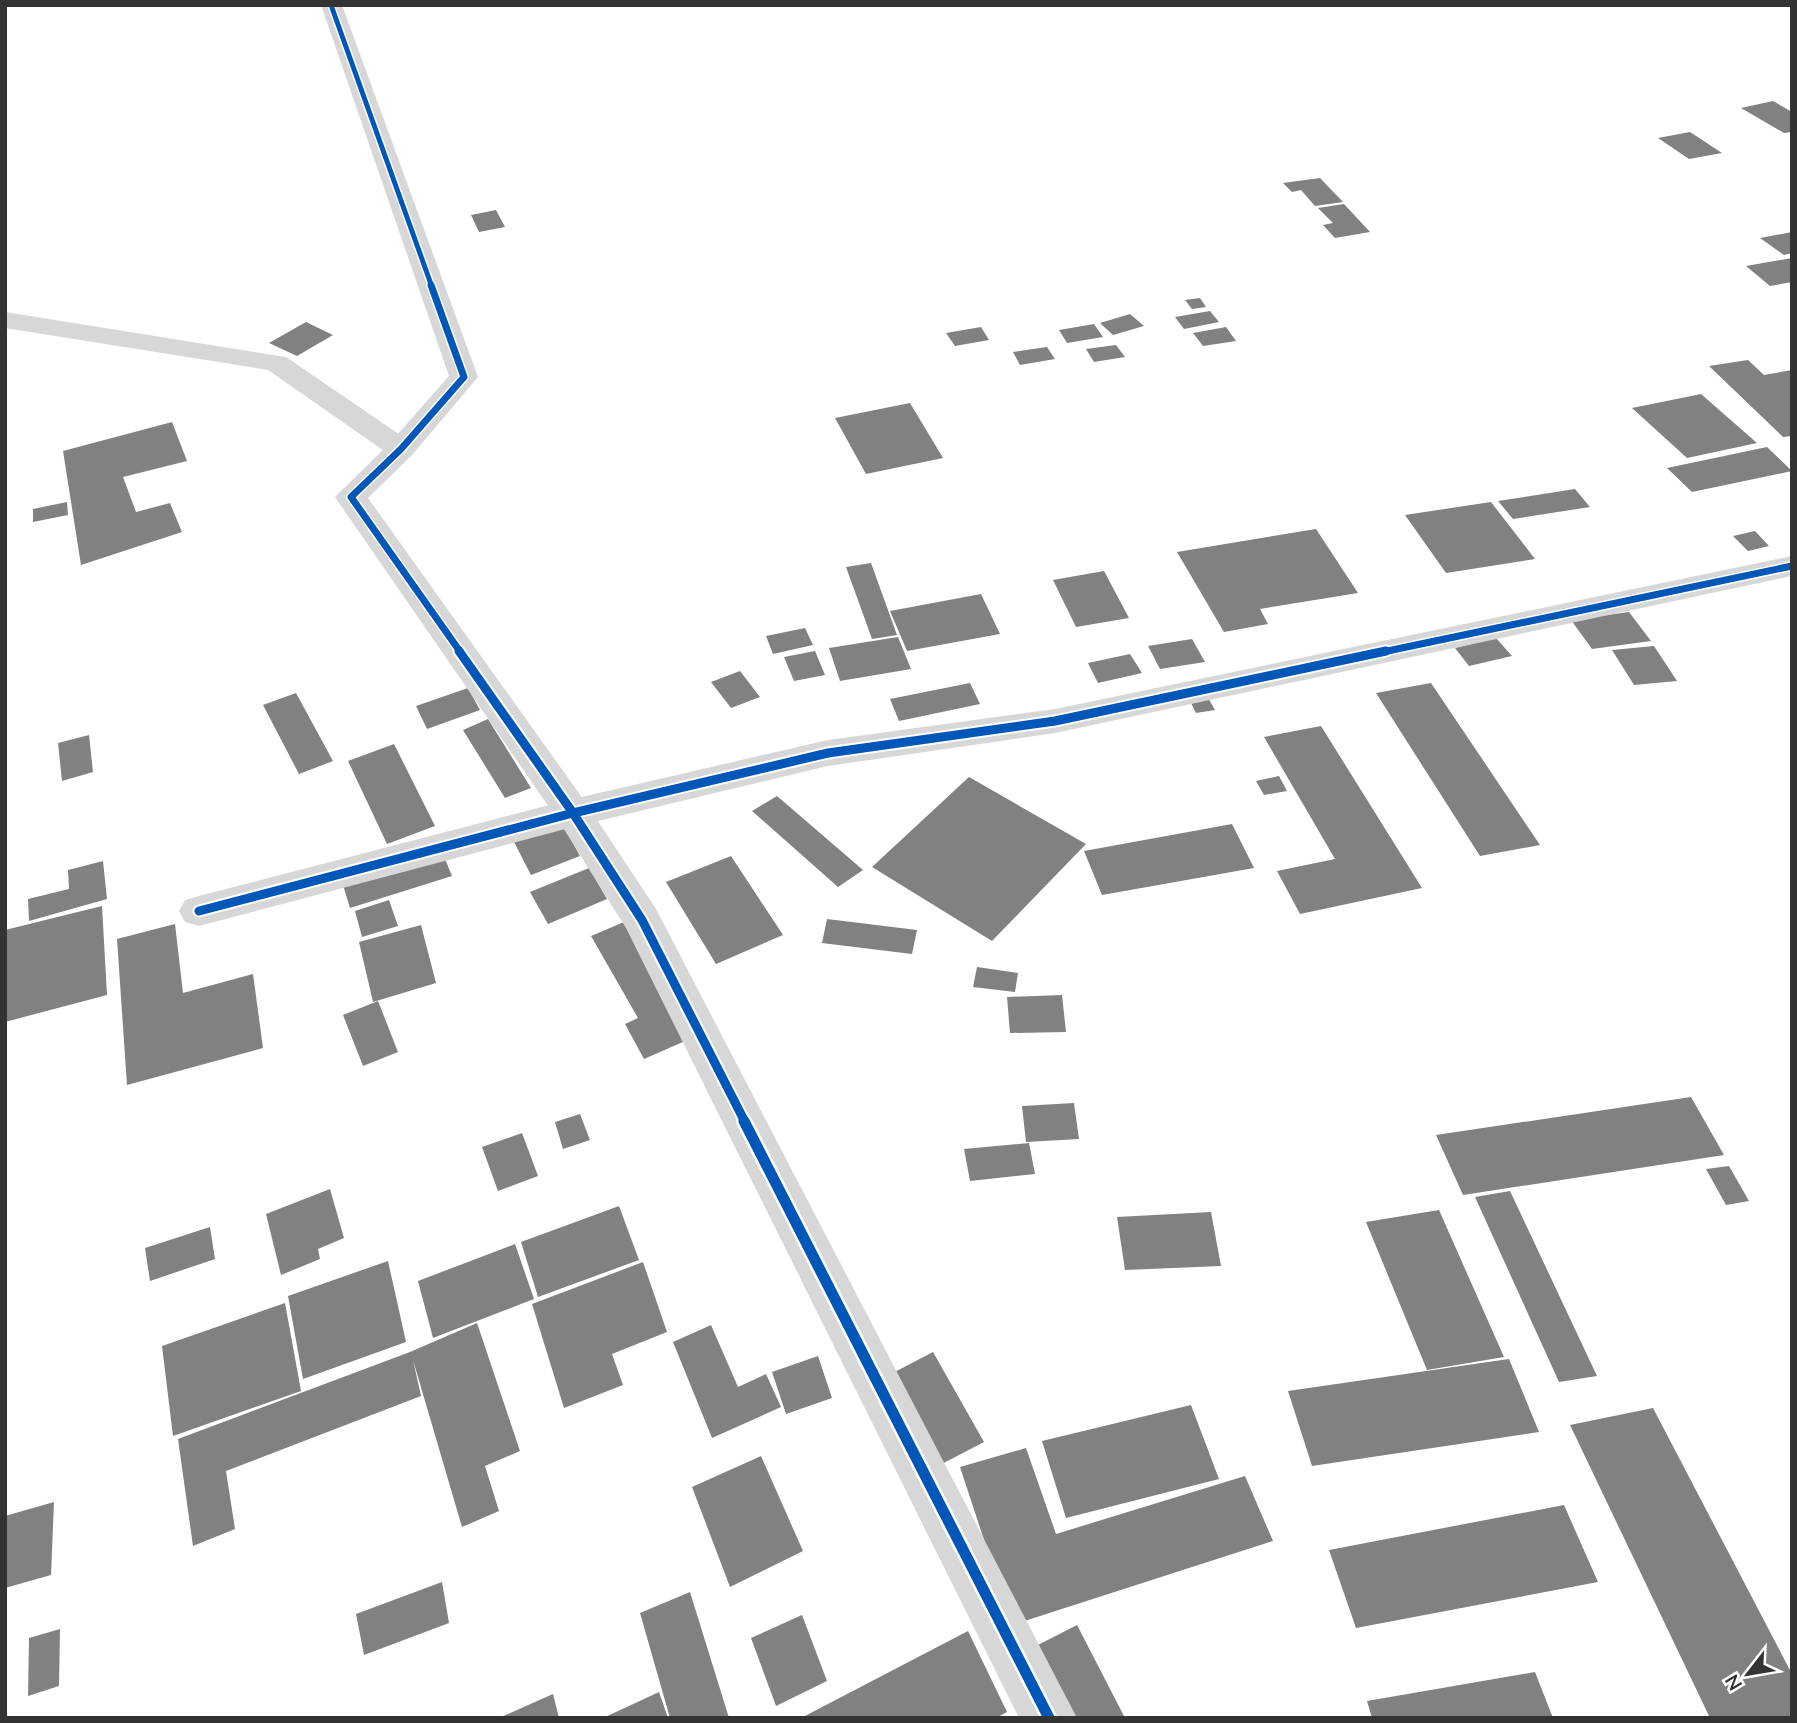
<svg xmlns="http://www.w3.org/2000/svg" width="1797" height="1723" viewBox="0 0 1797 1723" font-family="Mulish,sans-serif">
  <rect width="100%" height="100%" fill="#fff"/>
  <path fill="#818181" d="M 1773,101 L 1792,112 L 1792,132 L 1784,133 L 1741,108 Z
    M 1690,132 L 1722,153 L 1689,159 L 1658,138 Z
    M 1320,178 L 1343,202 L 1315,206 L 1301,190 L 1292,192 L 1283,183 Z
    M 1344,204 L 1370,232 L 1335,238 L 1323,225 L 1333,223 L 1318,208 Z
    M 496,210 L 505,227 L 479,232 L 471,215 Z
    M 1792,232 L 1792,253 L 1784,255 L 1760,238 Z
    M 1792,258 L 1792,282 L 1770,286 L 1746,266 Z
    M 1200,298 L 1206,307 L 1192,309 L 1185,300 Z
    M 1210,311 L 1219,322 L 1184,329 L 1175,317 Z
    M 1130,314 L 1144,326 L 1113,335 L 1100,323 Z
    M 306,322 L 333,335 L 297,356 L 269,343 Z
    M 1094,324 L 1103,337 L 1067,343 L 1059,330 Z
    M 981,327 L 989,340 L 955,346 L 946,333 Z
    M 1226,327 L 1236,341 L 1203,346 L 1193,333 Z
    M 1116,345 L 1125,357 L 1094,362 L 1086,349 Z
    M 1047,347 L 1055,359 L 1020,365 L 1013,352 Z
    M 1748,360 L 1764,375 L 1792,370 L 1792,436 L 1783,437 L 1709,366 Z
    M 1701,394 L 1757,443 L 1687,458 L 1632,408 Z
    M 910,403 L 943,458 L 866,474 L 835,418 Z
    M 172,422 L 187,461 L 123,477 L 136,512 L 170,503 L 182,532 L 81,565 L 63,451 Z
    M 1767,447 L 1792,471 L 1692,492 L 1667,468 Z
    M 1575,489 L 1590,507 L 1513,519 L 1498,501 Z
    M 67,502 L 68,515 L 33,522 L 33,509 Z
    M 1491,502 L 1535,559 L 1446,573 L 1405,515 Z
    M 1316,529 L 1358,593 L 1260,609 L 1268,624 L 1224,632 L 1177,552 Z
    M 1755,531 L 1769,546 L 1748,551 L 1733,536 Z
    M 871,563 L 897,635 L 872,639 L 846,567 Z
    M 1104,571 L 1129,618 L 1076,627 L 1053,580 Z
    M 981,594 L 1000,634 L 907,651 L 890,611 Z
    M 1629,612 L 1651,641 L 1592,649 L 1571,620 Z
    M 805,628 L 813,645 L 773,654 L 766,636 Z
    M 898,637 L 911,669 L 840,681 L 829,648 Z
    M 1496,638 L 1512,656 L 1469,666 L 1455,648 Z
    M 1192,639 L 1205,662 L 1160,669 L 1148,646 Z
    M 1654,646 L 1677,681 L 1634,685 L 1612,650 Z
    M 815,651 L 825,675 L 794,681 L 784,657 Z
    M 1130,654 L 1142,673 L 1098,683 L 1088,663 Z
    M 740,671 L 760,697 L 731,708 L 711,682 Z
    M 970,683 L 980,704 L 899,721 L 890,699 Z
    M 1431,683 L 1540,845 L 1480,856 L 1376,693 Z
    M 468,688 L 480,710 L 427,729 L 416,706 Z
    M 296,693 L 333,761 L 299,774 L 263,705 Z
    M 1207,696 L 1215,710 L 1196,713 L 1189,699 Z
    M 488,719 L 531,788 L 505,798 L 463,730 Z
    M 1321,726 L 1422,888 L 1300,914 L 1277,871 L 1335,859 L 1264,737 Z
    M 89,735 L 93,772 L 62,781 L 58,743 Z
    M 394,744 L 435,826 L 387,844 L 348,761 Z
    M 1279,776 L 1287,791 L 1264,795 L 1256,781 Z
    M 969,777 L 1086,844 L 992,941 L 872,867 Z
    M 777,796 L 863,870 L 838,887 L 752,811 Z
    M 562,823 L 580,856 L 531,875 L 513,840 Z
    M 1232,824 L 1254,868 L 1102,895 L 1084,851 Z
    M 443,854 L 452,876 L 350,908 L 343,885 Z
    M 731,856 L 783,935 L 716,964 L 666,882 Z
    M 103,861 L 107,899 L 29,921 L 28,899 L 69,889 L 68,870 Z
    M 589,868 L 607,899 L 548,924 L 530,892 Z
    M 389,900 L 398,926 L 362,937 L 355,911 Z
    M 102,906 L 107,995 L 5,1022 L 5,930 Z
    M 827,919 L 917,930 L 912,954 L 822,943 Z
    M 624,922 L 692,1038 L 644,1059 L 625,1024 L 638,1018 L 591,936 Z
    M 175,924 L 183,993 L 253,974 L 263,1048 L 127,1085 L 117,939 Z
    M 421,925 L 436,983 L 373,1002 L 359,942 Z
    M 977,967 L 1018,973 L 1015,992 L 973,987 Z
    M 1062,995 L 1066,1032 L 1010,1033 L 1007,997 Z
    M 378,1001 L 398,1052 L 363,1066 L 343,1015 Z
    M 1691,1097 L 1724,1155 L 1463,1195 L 1436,1135 Z
    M 1074,1103 L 1079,1139 L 1026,1142 L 1022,1106 Z
    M 580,1114 L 590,1140 L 563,1149 L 555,1122 Z
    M 522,1133 L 538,1176 L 498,1191 L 482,1147 Z
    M 1029,1143 L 1035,1174 L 970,1181 L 964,1149 Z
    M 1729,1166 L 1749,1201 L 1726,1205 L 1706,1169 Z
    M 330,1189 L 344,1238 L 318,1249 L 320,1259 L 281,1275 L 266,1214 Z
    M 1510,1191 L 1597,1376 L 1559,1382 L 1475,1197 Z
    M 619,1206 L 639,1260 L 538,1297 L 521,1242 Z
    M 1439,1210 L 1504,1357 L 1427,1370 L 1366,1222 Z
    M 1211,1212 L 1221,1266 L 1125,1270 L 1117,1217 Z
    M 210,1227 L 215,1259 L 150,1281 L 145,1248 Z
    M 515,1244 L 534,1299 L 433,1338 L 418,1281 Z
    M 388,1261 L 406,1342 L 303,1379 L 288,1296 Z
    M 643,1262 L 667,1332 L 612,1354 L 623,1385 L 564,1408 L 532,1304 Z
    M 285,1303 L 301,1391 L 173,1436 L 162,1346 Z
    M 477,1323 L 520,1451 L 485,1466 L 499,1511 L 462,1527 L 413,1360 L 421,1396 L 226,1471 L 235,1529 L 193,1546 L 178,1439 L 410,1352 Z
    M 711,1325 L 738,1387 L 766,1374 L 781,1407 L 712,1438 L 673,1342 Z
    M 933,1352 L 984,1442 L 936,1467 L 887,1376 Z
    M 818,1356 L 832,1398 L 786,1414 L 772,1372 Z
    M 1509,1359 L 1539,1432 L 1312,1466 L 1288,1391 Z
    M 1191,1405 L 1219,1479 L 1066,1518 L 1042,1441 Z
    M 1653,1408 L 1792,1674 L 1792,1718 L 1710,1718 L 1570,1425 Z
    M 1026,1448 L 1056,1534 L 1245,1476 L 1273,1541 L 1012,1625 L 960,1467 Z
    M 761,1456 L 803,1551 L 730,1587 L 692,1487 Z
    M 54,1502 L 51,1575 L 5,1588 L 5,1516 Z
    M 1564,1505 L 1598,1582 L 1356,1628 L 1329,1550 Z
    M 442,1582 L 449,1623 L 364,1655 L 356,1614 Z
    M 690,1592 L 729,1718 L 670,1718 L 640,1613 Z
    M 802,1615 L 827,1681 L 776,1706 L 751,1638 Z
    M 1077,1625 L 1125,1718 L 1067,1718 L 1032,1648 Z
    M 60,1629 L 59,1686 L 28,1696 L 29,1638 Z
    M 968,1631 L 1007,1712 L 996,1718 L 801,1718 Z
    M 1535,1672 L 1553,1718 L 1372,1718 L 1367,1701 Z
    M 659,1692 L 668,1718 L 603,1718 Z
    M 553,1694 L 559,1718 L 499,1718 Z"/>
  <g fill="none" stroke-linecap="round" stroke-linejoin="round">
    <path fill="#d7d7d7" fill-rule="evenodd" d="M 5,312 L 286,357 L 412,443 L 416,449 L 412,455 L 401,458 L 390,455 L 268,370 L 5,328 Z
      M 1792,556 L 1792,576 L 1055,733 L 828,766 L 573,827 L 199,926 L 185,922 L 179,911 L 185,900 L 199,896 L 573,799 L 828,740 L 1055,709 Z"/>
    <path fill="#d7d7d7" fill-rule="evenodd" d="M 321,5 L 342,5 L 478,377 L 412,455 L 368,498 L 586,803 L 656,909 L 1077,1718 L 1019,1718 L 626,928 L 560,823 L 335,497 L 390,443 L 449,376 Z"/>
    <defs>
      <path id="cycleway-far3" d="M 331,5 L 432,287"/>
      <path id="cycleway-far2" d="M 431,285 L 464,377 L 401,449 L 351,497 L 461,653
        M 1378,653 L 1792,566"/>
      <path id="cycleway-far1" d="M 459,651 L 573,813 L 642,920 L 745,1122
        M 199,911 L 573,813 L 828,753 L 1055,721 L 1386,651"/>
      <path id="cycleway" d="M 744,1121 L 1049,1718"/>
    </defs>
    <use href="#cycleway-far3" stroke="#fff" stroke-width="8"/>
    <use href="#cycleway-far2" stroke="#fff" stroke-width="10"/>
    <use href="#cycleway-far1" stroke="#fff" stroke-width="13"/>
    <use href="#cycleway" stroke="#fff" stroke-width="16"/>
    <use href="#cycleway-far3" stroke="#0057b8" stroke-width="5"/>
    <use href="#cycleway-far2" stroke="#0057b8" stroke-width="7"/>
    <use href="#cycleway-far1" stroke="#0057b8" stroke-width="9"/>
    <use href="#cycleway" stroke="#0057b8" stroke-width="11"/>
  </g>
  <rect width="1797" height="1723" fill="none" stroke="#333333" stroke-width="14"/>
  <g transform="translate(1748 1674) rotate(239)" stroke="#ffffff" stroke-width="5" paint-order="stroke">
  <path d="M0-5L12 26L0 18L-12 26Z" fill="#333333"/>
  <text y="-10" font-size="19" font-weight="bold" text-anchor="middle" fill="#333333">N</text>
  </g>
</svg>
